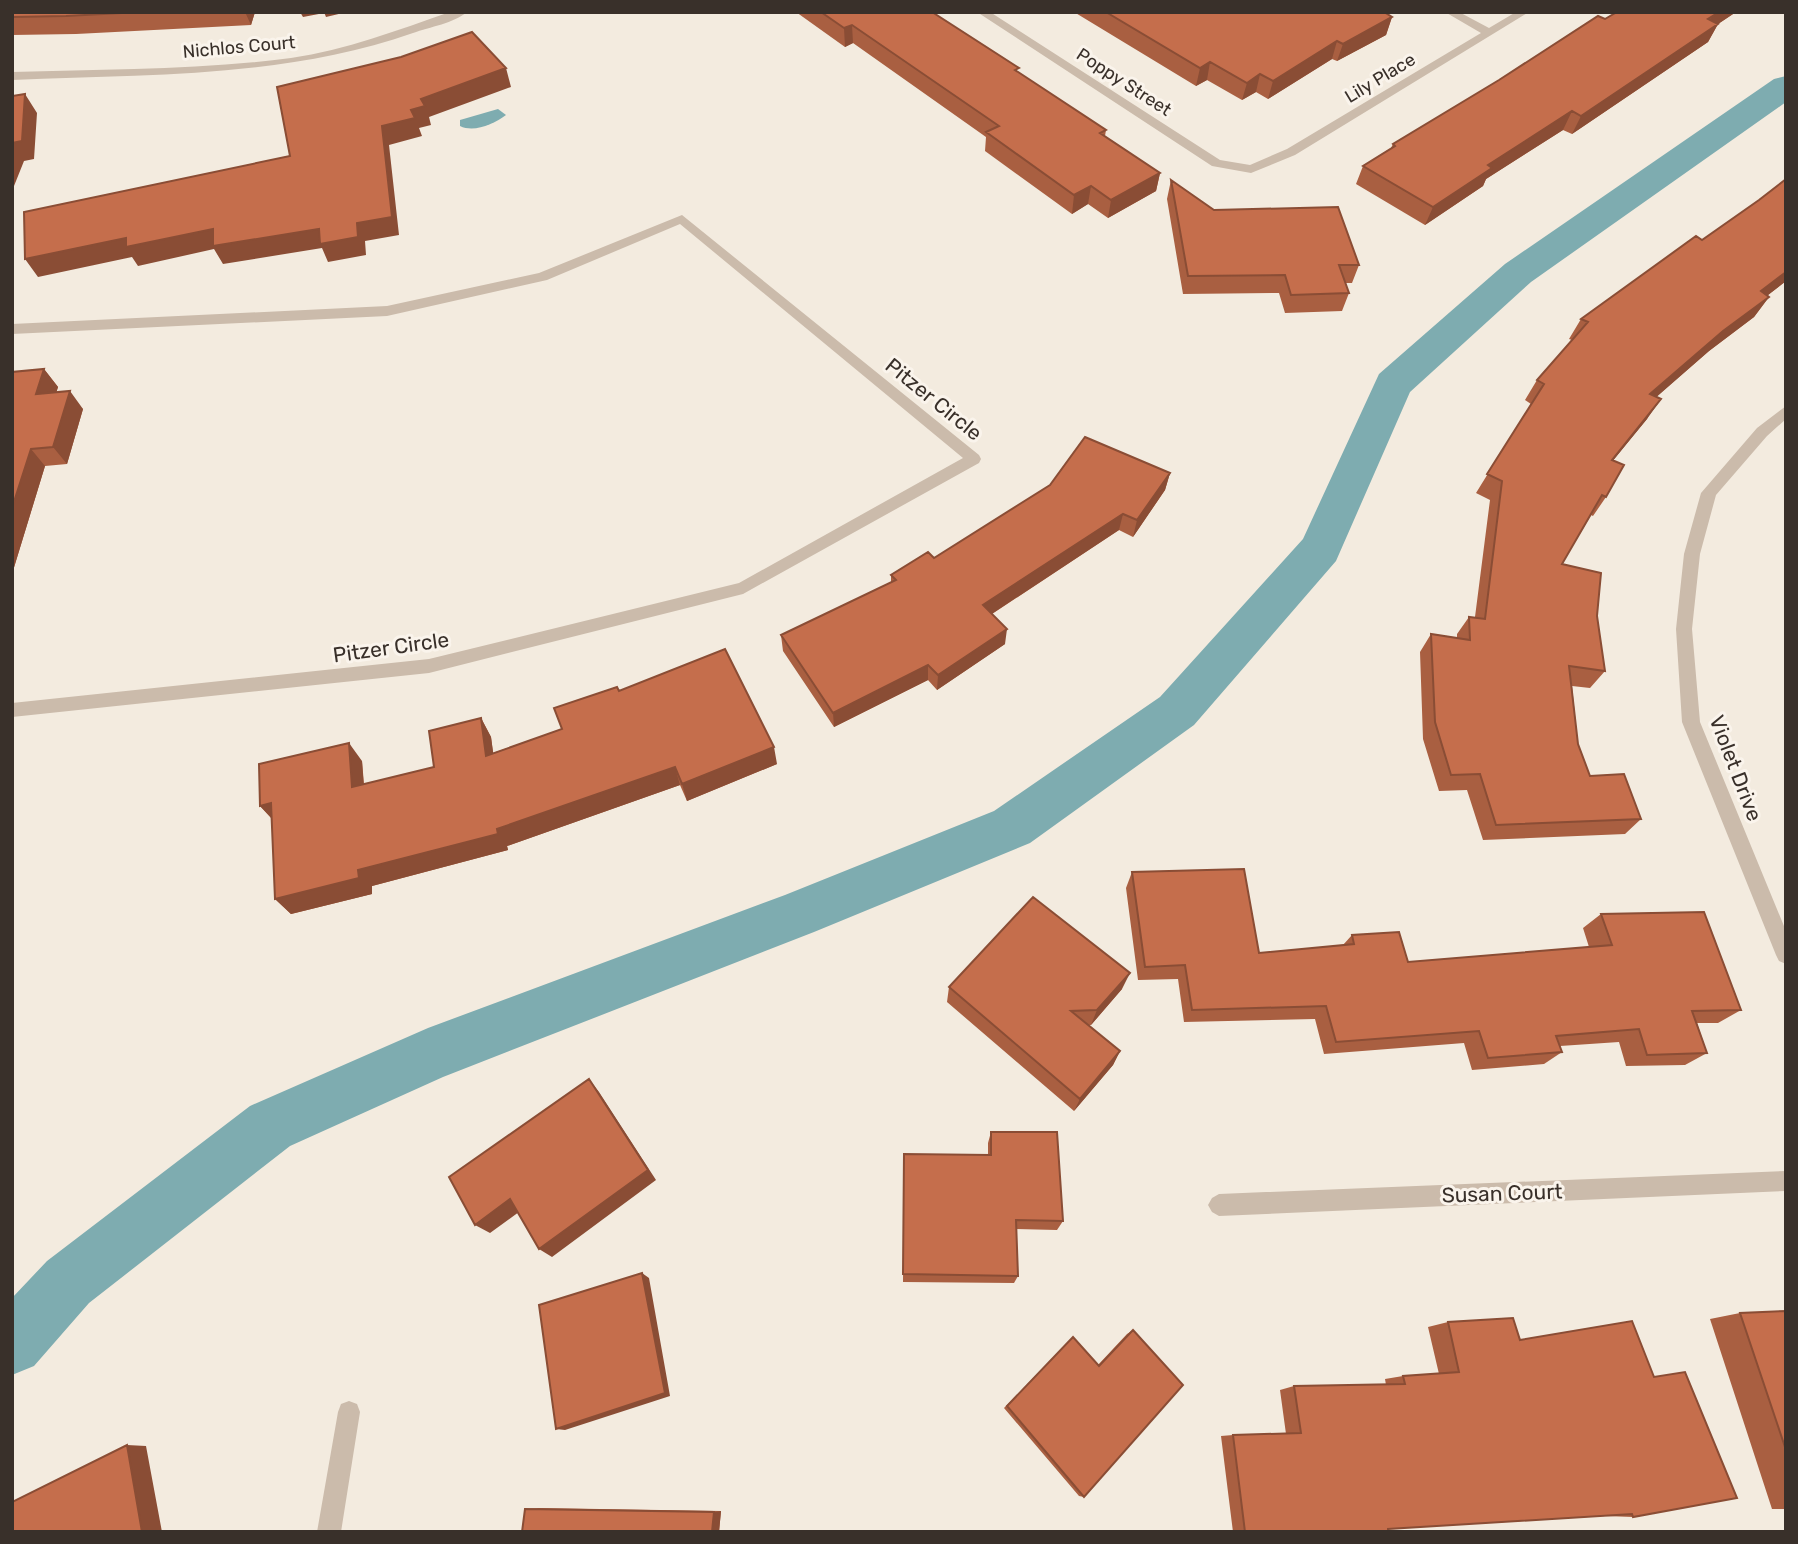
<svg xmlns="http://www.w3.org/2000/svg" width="1798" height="1544" viewBox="0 0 1798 1544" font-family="Rubik,sans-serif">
  <rect width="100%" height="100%" fill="#f3ebdf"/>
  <path fill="#7eacb0" d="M 498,109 L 506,115 C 494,124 474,133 460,126 L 460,120 Z"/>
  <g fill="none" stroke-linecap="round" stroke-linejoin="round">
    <path fill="#7eacb0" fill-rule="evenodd" d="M 1786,76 L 1786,102 L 1531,282 L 1410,392 L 1336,561 L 1194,725 L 1030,843 L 814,932 L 443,1077 L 290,1146 L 89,1303 L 34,1366 L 12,1375 L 12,1298 L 47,1261 L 250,1106 L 428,1028 L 785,895 L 994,811 L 1160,697 L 1303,539 L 1379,374 L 1505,264 L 1774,79 Z"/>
    <path fill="#cbbbab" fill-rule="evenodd" d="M 450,12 L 467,12 C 454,23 430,27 413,33 C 284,78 148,74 12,80 L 12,72 C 105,69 199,70 291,58 C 346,50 398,30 450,12 Z
      M 977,12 L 990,12 L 1220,160 L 1250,165 L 1287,149 L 1481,33 L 1445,12 L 1459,12 L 1489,28 L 1516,12 L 1529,12 L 1295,155 L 1251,173 L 1212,166 Z
      M 682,215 L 979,455 L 981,459 L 979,463 L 743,594 L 429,673 L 12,717 L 12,703 L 429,659 L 739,583 L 963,458 L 680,224 L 547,280 L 387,316 L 12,334 L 12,324 L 387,306 L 539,273 Z
      M 1786,406 L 1786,419 L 1767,436 L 1716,495 L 1700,554 L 1692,629 L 1700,722 L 1786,931 L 1786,964 L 1779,961 L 1776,955 L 1682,722 L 1676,629 L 1684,554 L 1701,493 L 1757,428 Z
      M 1786,1171 L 1786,1191 L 1219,1216 L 1212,1212 L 1208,1205 L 1212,1198 L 1219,1194 Z
      M 349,1401 L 357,1404 L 360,1412 L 341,1532 L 317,1532 L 338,1412 L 341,1404 Z"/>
  </g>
  <path fill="#a95f41" d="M 12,12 L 255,12 L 251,25 L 76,34 L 12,35 Z
    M 796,12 L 932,12 L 1018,72 L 1106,130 L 1105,136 L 1160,173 L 1156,191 L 1108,218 L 1088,204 L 1072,214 L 985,151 L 986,137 L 853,43 L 845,47 Z
    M 1074,12 L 1387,12 L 1387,14 L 1392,17 L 1386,35 L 1337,61 L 1332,59 L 1268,99 L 1256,92 L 1242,100 L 1207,80 L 1196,86 Z
    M 1617,12 L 1736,12 L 1718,24 L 1708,42 L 1572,134 L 1563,130 L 1486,179 L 1483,186 L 1425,225 L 1356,184 L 1363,166 L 1391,148 L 1393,144 Z
    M 1786,179 L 1786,281 L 1768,295 L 1769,297 L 1754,317 L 1709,351 L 1656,397 L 1647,419 L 1613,460 L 1606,497 L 1593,516 L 1591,515 L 1562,564 L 1597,616 L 1605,671 L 1590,688 L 1572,686 L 1578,744 L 1590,776 L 1641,819 L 1625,834 L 1483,840 L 1467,790 L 1439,791 L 1423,739 L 1420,652 L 1431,634 L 1457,638 L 1457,634 L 1469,617 L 1475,617 L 1490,500 L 1476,493 L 1531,404 L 1525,400 L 1537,380 L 1572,340 L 1569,339 L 1581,319 L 1702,240 L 1759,200 Z
    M 1171,180 L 1214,210 L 1359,265 L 1352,283 L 1345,283 L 1349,293 L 1342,311 L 1285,313 L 1279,293 L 1183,294 L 1167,199 Z
    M 44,369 L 58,387 L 56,393 L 83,409 L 67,464 L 45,466 L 12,574 L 12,372 Z
    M 1170,473 L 1165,490 L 1133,537 L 1119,530 L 992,614 L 1005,644 L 937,690 L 928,680 L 834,727 L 783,651 L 781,635 L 891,583 L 891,575 L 934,558 Z
    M 619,691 L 777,764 L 687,801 L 680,785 L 507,846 L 508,850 L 372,886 L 372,894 L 291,914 L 275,899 L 272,819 L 260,806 L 362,761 L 364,784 L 434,767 L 481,718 L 491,737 L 493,753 L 562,729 Z
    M 1132,872 L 1259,953 L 1343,945 L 1352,935 L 1408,962 L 1589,947 L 1583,928 L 1601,914 L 1741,1010 L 1718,1023 L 1697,1023 L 1707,1053 L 1685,1065 L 1626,1066 L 1619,1042 L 1560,1046 L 1562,1052 L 1544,1064 L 1472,1070 L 1464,1043 L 1324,1054 L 1315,1019 L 1184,1022 L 1178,979 L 1138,980 L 1126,888 Z
    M 949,987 L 1122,989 L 1091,1025 L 1088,1025 L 1120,1051 L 1113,1065 L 1074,1111 L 947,1002 Z
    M 991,1132 L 1063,1221 L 1057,1230 L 1016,1229 L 1018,1276 L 1014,1283 L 903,1282 L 904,1154 L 988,1155 L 988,1143 Z
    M 1786,1311 L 1786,1509 L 1772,1509 L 1710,1319 L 1740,1313 Z
    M 1632,1321 L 1633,1517 L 1605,1516 L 1388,1529 L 1388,1532 L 1233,1532 L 1221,1436 L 1233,1435 L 1286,1434 L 1280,1390 L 1294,1386 L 1386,1385 L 1385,1379 L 1403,1376 L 1439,1374 L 1428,1327 L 1448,1322 L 1520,1340 Z
    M 1133,1330 L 1084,1497 L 1079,1496 L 1004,1408 L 1073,1337 L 1098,1365 L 1127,1334 Z
    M 539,1508 L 721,1511 L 719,1532 L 525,1509 Z"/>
  <path fill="#8a4d35" d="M 245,12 L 255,12 L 251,25 Z
    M 300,12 L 324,12 L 324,13 L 303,17 Z
    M 324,12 L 347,12 L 326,17 Z
    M 1719,12 L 1736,12 L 1718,24 L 1708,42 L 1572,134 L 1581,116 Z
    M 1392,17 L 1386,35 L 1337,61 L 1343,44 Z
    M 852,25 L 853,43 L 845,47 L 844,28 Z
    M 1337,41 L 1332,59 L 1268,99 L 1273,81 Z
    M 1210,62 L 1207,80 L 1196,86 L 1200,68 Z
    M 506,68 L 511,87 L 429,117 L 431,125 L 419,128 L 422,136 L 389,145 L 399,235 L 365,241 L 366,255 L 328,262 L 322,248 L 223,264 L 214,249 L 138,266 L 132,257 L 38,277 L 25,259 L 126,238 L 213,229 L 319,229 L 357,223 L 382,126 L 411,110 L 421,99 Z
    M 1260,74 L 1256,92 L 1242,100 L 1247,83 Z
    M 25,94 L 37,113 L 34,159 L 24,161 L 12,191 L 12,143 Z
    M 1572,111 L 1563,130 L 1486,179 L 1483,186 L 1425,225 L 1433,207 L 1488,165 Z
    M 1160,173 L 1156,191 L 1108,218 L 1111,200 Z
    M 1091,186 L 1088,204 L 1072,214 L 1074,195 Z
    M 1786,272 L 1786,281 L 1746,312 L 1761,291 Z
    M 1769,297 L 1754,317 L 1709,351 L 1637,414 L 1650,394 L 1723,331 Z
    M 44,369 L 58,387 L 50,412 L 36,394 Z
    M 70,391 L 83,409 L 67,464 L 53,447 Z
    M 1661,399 L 1647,419 L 1598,479 L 1612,460 Z
    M 31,449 L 45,466 L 12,574 L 12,508 Z
    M 1170,473 L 1165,490 L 1133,537 L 1137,520 Z
    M 1123,514 L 1119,530 L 981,621 L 983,605 Z
    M 1007,629 L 1005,644 L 937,690 L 938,675 Z
    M 928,665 L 928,680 L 834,727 L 833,713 Z
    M 481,718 L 491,737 L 496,773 L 486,756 Z
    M 349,743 L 362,761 L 365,804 L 352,787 Z
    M 774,747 L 777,764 L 687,801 L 682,784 Z
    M 675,767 L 680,785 L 507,846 L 508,850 L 372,886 L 372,894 L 291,914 L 275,899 L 358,870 L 497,829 Z
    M 271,803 L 276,823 L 260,806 Z
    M 1130,973 L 1122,989 L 1091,1025 L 1097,1010 Z
    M 1120,1051 L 1113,1065 L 1074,1111 L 1080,1099 Z
    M 589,1079 L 599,1092 L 656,1180 L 552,1257 L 539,1249 Z
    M 510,1199 L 523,1209 L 490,1233 L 475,1225 Z
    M 642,1273 L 649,1278 L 670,1396 L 565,1430 L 556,1429 Z
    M 127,1445 L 146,1446 L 162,1532 L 142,1532 Z
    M 721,1511 L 719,1532 L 712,1532 L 714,1512 Z"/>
  <path fill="#c56e4c" stroke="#8a4d35" stroke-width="2" d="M 12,12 L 140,12 L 66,16 L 12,17 Z
    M 821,12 L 932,12 L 1019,68 L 1015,70 L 1106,130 L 1100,133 L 1160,173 L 1111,200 L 1091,186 L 1074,195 L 986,132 L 999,126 L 852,25 L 844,28 Z
    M 1106,12 L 1384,12 L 1392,17 L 1343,44 L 1337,41 L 1273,81 L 1260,74 L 1247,83 L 1210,62 L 1200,68 Z
    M 1617,12 L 1719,12 L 1708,19 L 1718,24 L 1581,116 L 1572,111 L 1488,165 L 1492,168 L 1433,207 L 1363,166 L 1395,146 L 1393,144 L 1499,80 L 1598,16 L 1605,19 Z
    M 472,32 L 506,68 L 421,99 L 425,106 L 411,110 L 415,118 L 382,126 L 392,217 L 357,223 L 358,237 L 320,244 L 319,229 L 213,246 L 213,229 L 126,247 L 126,238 L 25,259 L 24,212 L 290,156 L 277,87 L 401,57 Z
    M 25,94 L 22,141 L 12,143 L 12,96 Z
    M 1786,179 L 1786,272 L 1761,291 L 1769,297 L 1723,331 L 1650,394 L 1661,399 L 1612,460 L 1624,465 L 1606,497 L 1602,495 L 1562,564 L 1601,573 L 1597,616 L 1605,671 L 1569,666 L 1578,744 L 1590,776 L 1624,774 L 1641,819 L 1496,825 L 1480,774 L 1451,775 L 1435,722 L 1431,634 L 1470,640 L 1469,617 L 1485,619 L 1502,481 L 1487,474 L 1544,384 L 1537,380 L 1588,322 L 1581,319 L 1696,236 L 1702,240 L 1759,200 Z
    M 1171,180 L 1214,210 L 1338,207 L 1359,265 L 1339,265 L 1349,293 L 1291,295 L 1285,275 L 1188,276 Z
    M 44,369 L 36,394 L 70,391 L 53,447 L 31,449 L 12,508 L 12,372 Z
    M 1085,437 L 1170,473 L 1137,520 L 1123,514 L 983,605 L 1007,629 L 938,675 L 928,665 L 833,713 L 781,635 L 896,580 L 891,575 L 928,552 L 934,558 L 1050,485 Z
    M 725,649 L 774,747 L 682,784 L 675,767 L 497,829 L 498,834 L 358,870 L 359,878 L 275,899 L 271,803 L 260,806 L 259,764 L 349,743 L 352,787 L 434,767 L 429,731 L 481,718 L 486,756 L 562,729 L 554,708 L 617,687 L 619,691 Z
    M 1244,869 L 1259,953 L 1354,944 L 1352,935 L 1399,932 L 1408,962 L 1612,945 L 1601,914 L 1704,912 L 1741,1010 L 1692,1011 L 1707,1053 L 1647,1055 L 1639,1029 L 1556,1036 L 1562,1052 L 1488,1058 L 1479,1031 L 1336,1042 L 1326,1006 L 1192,1010 L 1185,965 L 1145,967 L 1132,872 Z
    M 1033,897 L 1130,973 L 1097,1010 L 1071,1011 L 1120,1051 L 1080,1099 L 949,987 Z
    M 589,1079 L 648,1170 L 539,1249 L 510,1199 L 475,1225 L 449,1177 Z
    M 991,1132 L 1057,1132 L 1063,1221 L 1016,1220 L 1018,1276 L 903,1274 L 904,1154 L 991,1155 Z
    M 642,1273 L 665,1393 L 556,1429 L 539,1305 Z
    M 1786,1311 L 1786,1450 L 1740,1313 Z
    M 1513,1318 L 1520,1340 L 1632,1321 L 1654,1377 L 1685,1372 L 1737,1498 L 1633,1517 L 1632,1514 L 1388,1529 L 1388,1532 L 1245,1532 L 1233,1435 L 1301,1433 L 1294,1386 L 1405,1384 L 1403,1376 L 1459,1372 L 1448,1322 Z
    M 1133,1330 L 1183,1385 L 1084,1497 L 1007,1406 L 1073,1337 L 1099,1366 Z
    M 127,1445 L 142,1532 L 12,1532 L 12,1502 Z
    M 525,1509 L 714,1512 L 712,1532 L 522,1532 Z"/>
  <g text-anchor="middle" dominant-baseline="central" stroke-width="6" stroke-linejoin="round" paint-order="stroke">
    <g font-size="18" fill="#39302a" stroke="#faf4ec">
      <text transform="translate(239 47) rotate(-5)">Nichlos Court</text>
      <text transform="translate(1380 78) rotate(-31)">Lily Place</text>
      <text transform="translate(1124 82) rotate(33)">Poppy Street</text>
    </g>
    <g font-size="21" fill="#39302a" stroke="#faf4ec">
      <text transform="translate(934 399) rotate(39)">Pitzer Circle</text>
      <text transform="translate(391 647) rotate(-8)">Pitzer Circle</text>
      <text transform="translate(1736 768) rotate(69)">Violet Drive</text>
      <text transform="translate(1502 1193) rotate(-2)">Susan Court</text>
    </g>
  </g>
  <rect width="1798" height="1544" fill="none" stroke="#39302a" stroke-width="28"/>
</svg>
